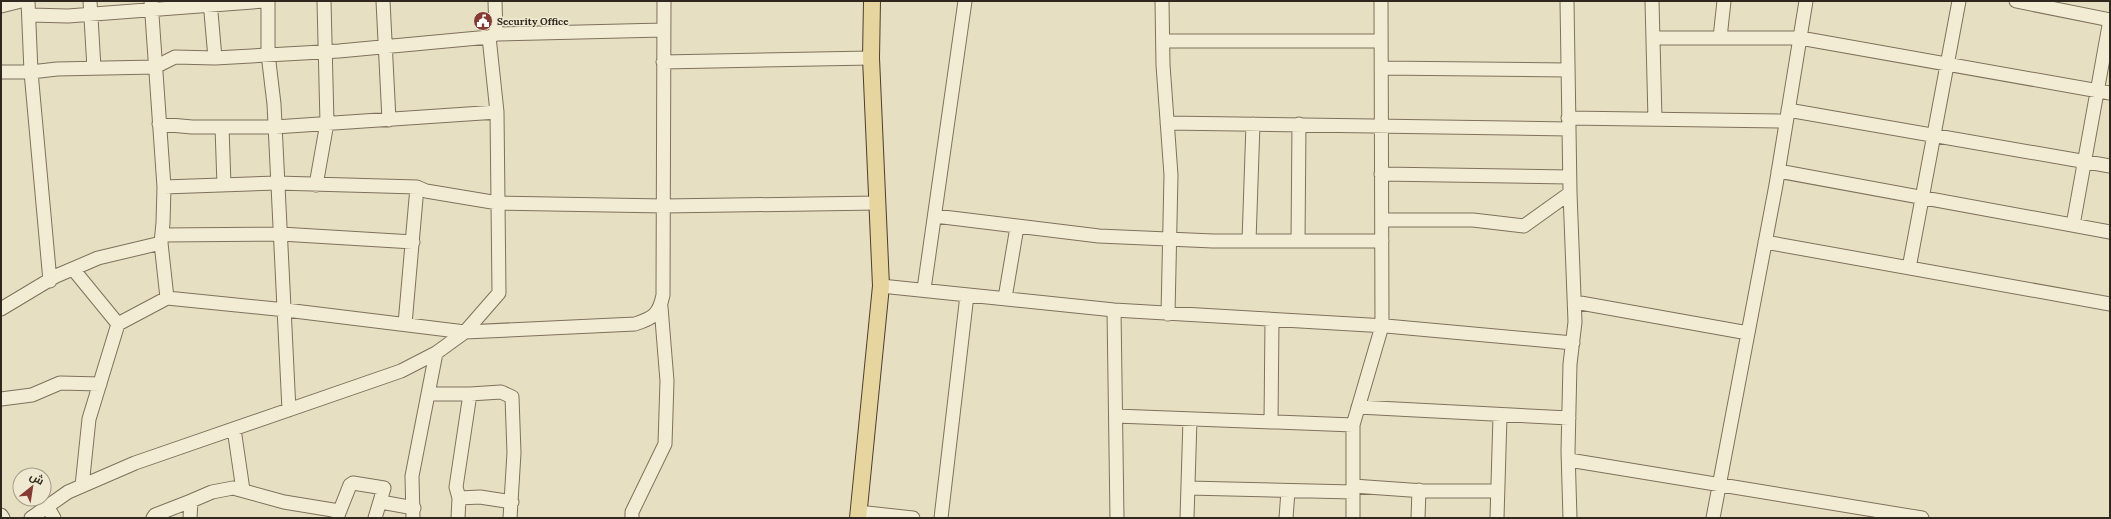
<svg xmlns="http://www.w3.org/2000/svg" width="2111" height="519" viewBox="0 0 2111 519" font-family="Lora,Cairo,serif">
  <rect width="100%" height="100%" fill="#e7dfc2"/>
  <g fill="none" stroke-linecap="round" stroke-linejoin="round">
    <defs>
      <path id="minor" d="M 28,1 L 31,72 L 50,281
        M 90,1 L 94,68
        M 151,1 L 164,187 L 163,223 L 161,243 L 167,298
        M 210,1 L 215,58
        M 268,1 L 268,54 L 274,104 L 289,410
        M 383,1 L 389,120
        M 1162,1 L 1163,65 L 1171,175 L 1168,314
        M 1567,1 L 1570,193 L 1575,322 L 1570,364 L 1568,451 L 1570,518
        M 1652,1 L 1655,119
        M 2016,1 L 2110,20
        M 1,6 L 21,1
        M 30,15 L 68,16 L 264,1
        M 496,34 L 663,30
        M 1653,38 L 1800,38 L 2110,93
        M 1720,38 L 1724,1
        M 1163,41 L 1381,41
        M 663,62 L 871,58
        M 1381,68 L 1567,70
        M 1,72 L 31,72 L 57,69 L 155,67 L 175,57 L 215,58 L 339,51 L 489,37
        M 1788,110 L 2110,166
        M 1568,118 L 1786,121
        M 1167,123 L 1568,129
        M 159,124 L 192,127 L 275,127 L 497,112
        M 222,127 L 224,185
        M 1778,171 L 2110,232
        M 1381,174 L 1569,177
        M 316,185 L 327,123 L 324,1
        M 164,187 L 277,183 L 417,187 L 426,191 L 498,203 L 664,206 L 878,203
        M 935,216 L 1099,236 L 1213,241 L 1382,241
        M 1382,220 L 1473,220 L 1524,226 L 1570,193
        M 2073,225 L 2110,20
        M 162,235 L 281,234 L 413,242
        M 1249,241 L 1253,124
        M 1298,241 L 1299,124
        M 1765,242 L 2110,304
        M 1909,268 L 1959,1
        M 73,269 L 118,324 L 167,298 L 286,310 L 465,332 L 635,324 C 653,318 659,315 663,295 L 664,1
        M 881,286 L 1114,310 L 1386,326 L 1573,343
        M 924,289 L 965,1
        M 1005,298 L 1017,227
        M 1575,302 L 1748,333
        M 1,309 L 56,276 L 98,258 L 161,243
        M 1114,310 L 1117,518
        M 405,324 L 417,187
        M 428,394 L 470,394
        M 1,399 L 32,395 L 60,383 L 100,384
        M 1358,407 L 1569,418
        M 1116,416 L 1353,425
        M 1271,422 L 1272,320
        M 234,429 L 243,490
        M 1569,460 L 1922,518
        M 82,486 L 89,419 L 118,324
        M 1353,486 L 1424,491 L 1497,491
        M 1188,488 L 1353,492
        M 459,498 L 480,497 L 512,502
        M 381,502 L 414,508
        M 47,506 L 54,518
        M 858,512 L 913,518
        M 1,515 L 3,518
        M 31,518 L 68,492 L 135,463 L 401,371 L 436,353 L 465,332 L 499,293 L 497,112 L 489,37 L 496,34 L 495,1
        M 153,518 L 155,515 L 191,501
        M 190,518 L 191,501 L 212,492 L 233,488 L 284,502 L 339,511
        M 337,518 L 350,485 L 353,483 L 384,488 L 375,518
        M 413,518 L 412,476 L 436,353
        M 458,518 L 459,498 L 456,487 L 470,394 L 501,392 L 512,397 L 514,453 L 510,518
        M 632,518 L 632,512 L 665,444 L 667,381 L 661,307
        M 941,518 L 967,295
        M 1187,518 L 1190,419
        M 1286,518 L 1288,491
        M 1353,518 L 1353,425 L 1382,326 L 1381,1
        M 1418,518 L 1419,490
        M 1497,518 L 1500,416
        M 1713,518 L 1776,185 L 1806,1"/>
      <path id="major" d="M 858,518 L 881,286 L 871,58 L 872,1"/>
    </defs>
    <use href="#minor" stroke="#7f715c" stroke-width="15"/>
    <use href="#major" stroke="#4d3f30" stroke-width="18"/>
    <use href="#minor" stroke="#f3ecd4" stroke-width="13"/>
    <use href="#major" stroke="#e6d59e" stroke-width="16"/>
  </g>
  <defs>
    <symbol id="civic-disc" viewBox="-11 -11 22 22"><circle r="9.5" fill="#863a34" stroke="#f0e9d1"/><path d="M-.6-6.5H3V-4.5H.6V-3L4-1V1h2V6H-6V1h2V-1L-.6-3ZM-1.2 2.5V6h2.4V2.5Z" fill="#fff"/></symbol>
  </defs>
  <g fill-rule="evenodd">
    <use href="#civic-disc" x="472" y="10" width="22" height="22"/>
  </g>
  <g text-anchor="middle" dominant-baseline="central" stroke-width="3" stroke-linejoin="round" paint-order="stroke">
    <g font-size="10" font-weight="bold" fill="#30281e" stroke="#f0e9d1" text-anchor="start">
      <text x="497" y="21">Security Office</text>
    </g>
  </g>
  <rect width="2111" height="519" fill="none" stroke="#30281e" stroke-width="4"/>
  <g transform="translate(32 487) rotate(30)"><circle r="19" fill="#f0e9d1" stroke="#a39c89"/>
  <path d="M0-3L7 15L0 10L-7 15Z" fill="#863a34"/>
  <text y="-6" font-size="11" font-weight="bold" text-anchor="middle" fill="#30281e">ش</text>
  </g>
</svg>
